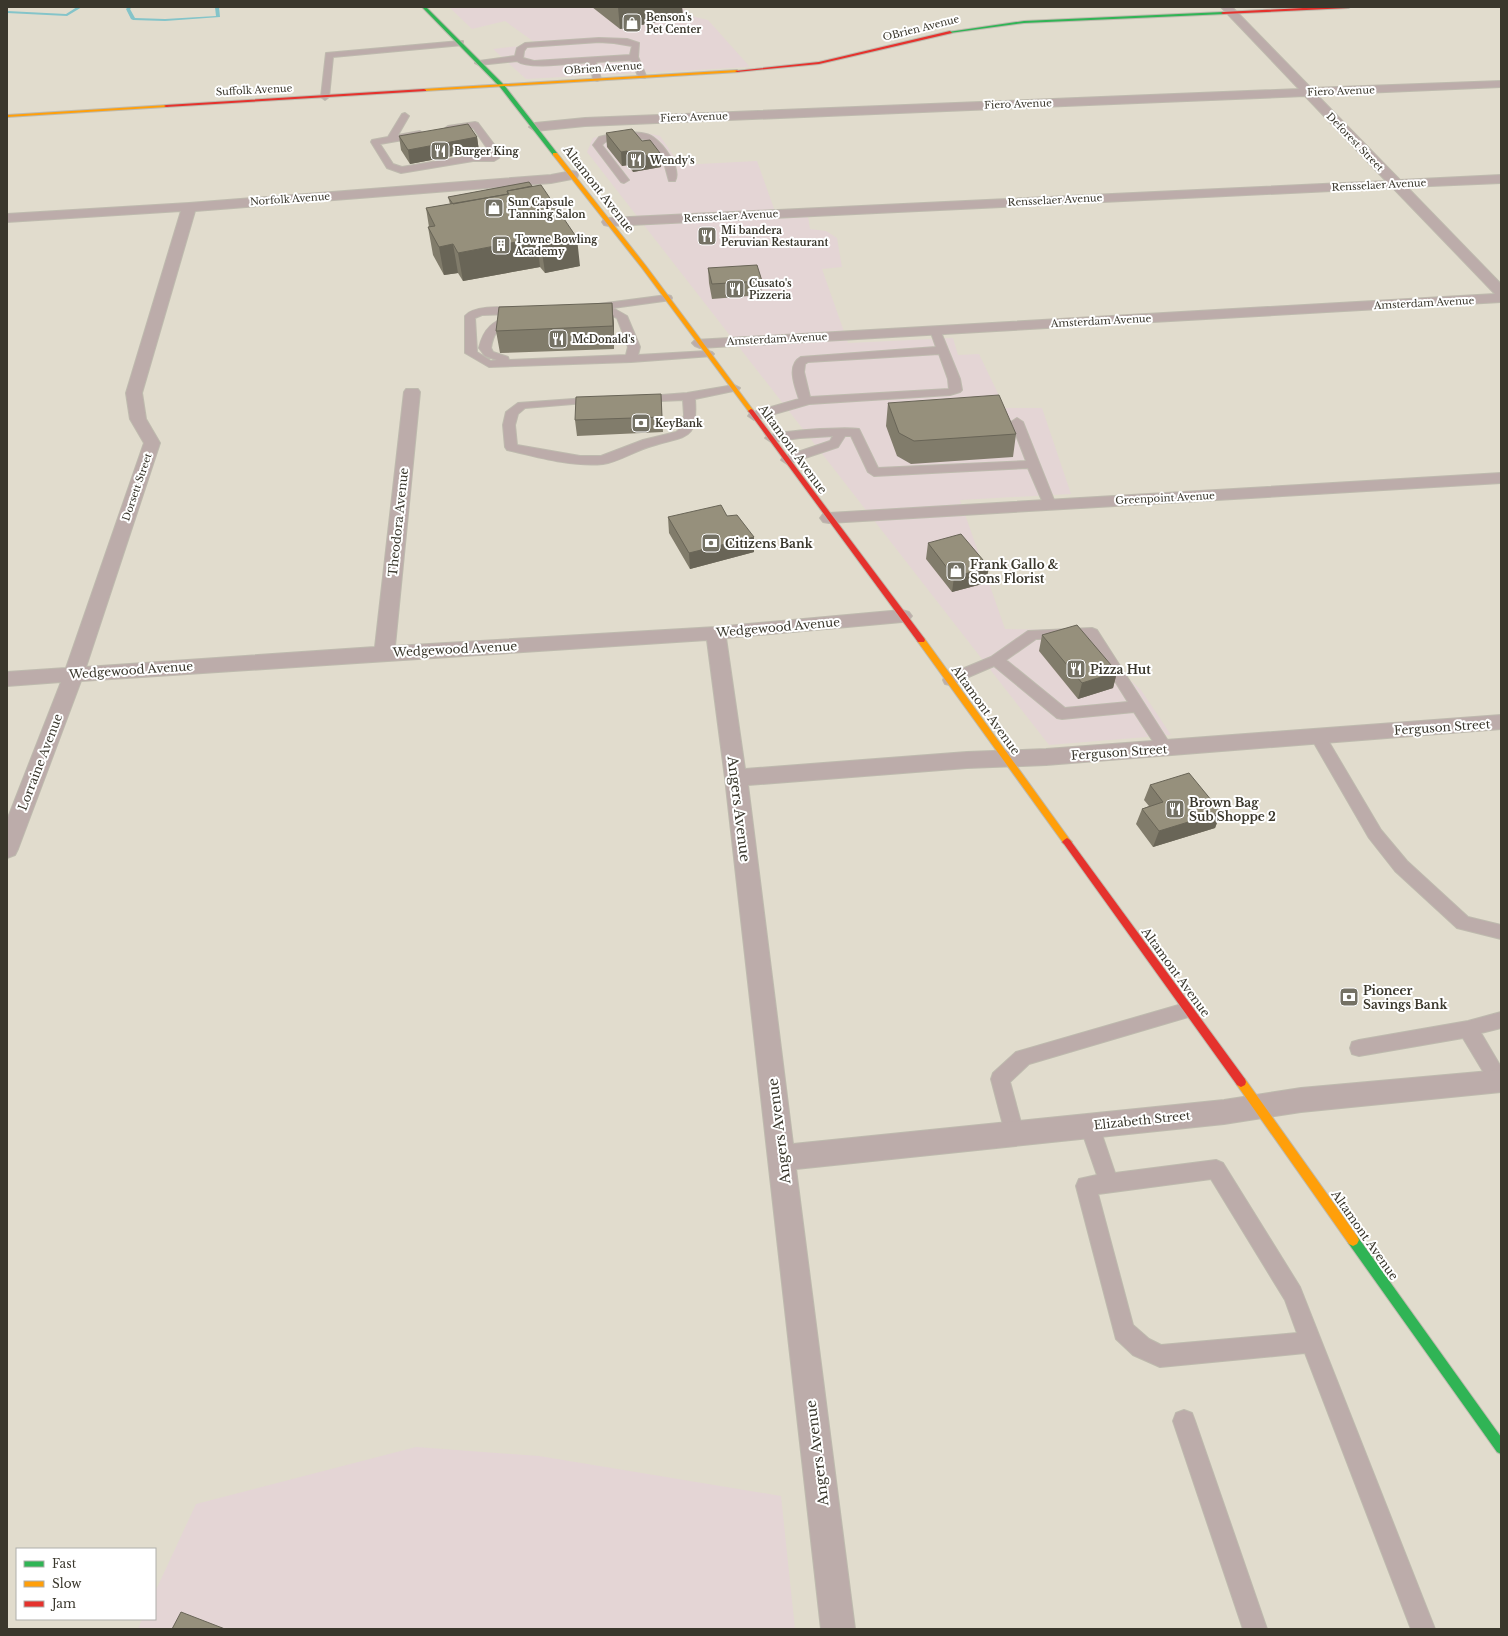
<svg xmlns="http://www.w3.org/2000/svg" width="1508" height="1636" viewBox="0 0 1508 1636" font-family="'Libre Baskerville',serif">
  <rect width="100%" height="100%" fill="#e1dccd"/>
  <path fill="#e4d5d5" d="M 449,7 L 681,7 L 695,17 L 708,20 L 750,67 L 526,79 L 493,49 L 537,44 L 505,21 L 472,29 Z
    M 620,131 L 642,132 L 660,136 L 680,165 L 757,161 L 777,217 L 808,216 L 810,229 L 826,231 L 837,238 L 842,267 L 822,269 L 848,343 L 953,338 L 958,355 L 979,354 L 1005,408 L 1042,408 L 1071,494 L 960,500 L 1005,629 L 1076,630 L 1141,690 L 1171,735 L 1049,745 L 587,152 L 593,138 Z
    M 416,1447 L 539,1456 L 781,1496 L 795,1629 L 138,1629 L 142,1619 L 155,1619 L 155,1592 L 196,1504 Z"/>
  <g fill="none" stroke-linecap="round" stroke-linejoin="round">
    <path fill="#84c4c9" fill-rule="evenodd" d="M 77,7 L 82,7 L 67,16 L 7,13 L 7,11 L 66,14 Z
      M 128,7 L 132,7 L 130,9 L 135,18 L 165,19 L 216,16 L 215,7 L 219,7 L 220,17 L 165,21 L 133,20 L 131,19 L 126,9 Z"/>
    <defs>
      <path id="lane" d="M 599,38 L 627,39 L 639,43 L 638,57 L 646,76 L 645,78 L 639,78 L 631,60 L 596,62 L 601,79 L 597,81 L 593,79 L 590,62 C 574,63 528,70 517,61 L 479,65 L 475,63 L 479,61 L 515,56 L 517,48 L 525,43 ZM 599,42 L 614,43 L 632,46 L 630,55 L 534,61 L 523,58 L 524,51 L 527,47 Z
        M 460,41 L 463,41 L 463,45 L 333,57 L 329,97 L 325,100 L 321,97 L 326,53 Z
        M 405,113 L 409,116 L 398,135 L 420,131 L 424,134 L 420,137 L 380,144 L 393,164 L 402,167 L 473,155 L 489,155 L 489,151 L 473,128 L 448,132 L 444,129 L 448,126 L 475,122 L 478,123 L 499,151 L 499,158 L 494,161 L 473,161 L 401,173 L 387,168 L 371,142 L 372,140 L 388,137 L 402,114 Z
        M 619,132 C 629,133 644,131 653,137 C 663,144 682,168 675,181 L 669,181 L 663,159 L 646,140 C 634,136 610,135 602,145 L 629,180 L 624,183 L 621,182 L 593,145 L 599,137 Z
        M 667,295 L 671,296 L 672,298 L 671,300 L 613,308 L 627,316 L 640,347 L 638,355 L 708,351 L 712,352 L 714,354 L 712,356 L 631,362 L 489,367 L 465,353 L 465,316 C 473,305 507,307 520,307 L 525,310 L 524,312 L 518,313 L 521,316 C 518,320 514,320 510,322 C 497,328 493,335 491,348 L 493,352 L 508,357 L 509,360 L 626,355 L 628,347 L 617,318 L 599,310 L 591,311 L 586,308 L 591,305 ZM 512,314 C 493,322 484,327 479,348 L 485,356 L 497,360 L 491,361 L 477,352 L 475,318 L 482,315 Z
        M 935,327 L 940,330 L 960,379 L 962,390 L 960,392 L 950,395 L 809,404 L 754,420 L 748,416 L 750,413 L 799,399 C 795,386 786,365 801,357 L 936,347 L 930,330 ZM 939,354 L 948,379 L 949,389 L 810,397 L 804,372 L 805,364 L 808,362 Z
        M 734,385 L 740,388 L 738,390 L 695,399 C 698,442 686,435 652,446 C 636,450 619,462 603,464 C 572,467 537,457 507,450 L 505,447 L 503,425 L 506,412 L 518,403 L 601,397 L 603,399 L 601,401 L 597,402 L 525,408 L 518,414 L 515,425 L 517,445 L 580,456 L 601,456 L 643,440 L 676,432 L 681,428 L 684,415 L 683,400 L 640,402 L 636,401 L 634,399 L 636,397 L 687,393 Z
        M 1017,418 L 1023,422 L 1056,505 L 1054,508 L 1050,509 L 1044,505 L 1028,468 L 874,476 L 868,472 L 851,436 L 845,436 L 838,447 L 787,464 L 781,460 L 783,457 L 830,441 L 833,436 L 800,438 L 771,442 L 765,438 C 771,430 847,427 859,429 L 878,468 L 1026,461 L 1011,422 Z
        M 1092,628 L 1097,630 L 1170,744 L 1173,748 L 1170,752 L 1165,753 L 1160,752 L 1134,712 L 1062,719 L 1057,718 L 994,666 L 950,685 L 945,684 L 943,680 L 945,676 L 991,657 L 1028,631 ZM 1088,638 L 1128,702 L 1065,708 L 1006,660 L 1036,639 Z
        M 1318,731 L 1323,732 L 1381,830 L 1407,861 L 1468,917 L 1501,925 L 1501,939 L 1457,928 L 1395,871 L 1369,838 L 1310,736 L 1313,732 Z
        M 1189,1002 L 1195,1005 L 1198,1010 L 1195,1015 L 1029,1064 L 1010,1082 L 1024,1134 L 1021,1140 L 1014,1143 L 1007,1140 L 991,1079 L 993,1073 L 1016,1052 Z
        M 1501,1012 L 1501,1028 L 1481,1033 L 1501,1067 L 1500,1090 L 1493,1088 L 1463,1038 L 1359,1056 L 1352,1054 L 1350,1048 L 1352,1042 L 1359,1040 L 1468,1021 Z
        M 1090,1117 L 1097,1120 L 1115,1173 L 1216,1160 L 1223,1163 L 1300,1287 L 1435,1629 L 1411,1629 L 1305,1353 L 1160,1367 L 1133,1355 L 1116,1339 L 1076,1186 L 1079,1179 L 1097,1175 L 1080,1126 L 1083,1120 ZM 1211,1179 L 1285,1300 L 1297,1333 L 1161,1345 L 1149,1339 L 1133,1325 L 1098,1194 Z
        M 1184,1410 L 1192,1413 L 1195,1421 L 1267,1629 L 1243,1629 L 1173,1421 L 1176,1413 Z"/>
      <path id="street" d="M 1221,7 L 1232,7 L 1311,88 L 1501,81 L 1501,87 L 1317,95 L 1400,180 L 1501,175 L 1501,183 L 1407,187 L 1501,284 L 1501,302 L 700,348 L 695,346 L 692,343 L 695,340 L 1495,294 L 1393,188 L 609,226 L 604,225 L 602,222 L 604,219 L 609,218 L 1386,181 L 1305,96 L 585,126 L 535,131 L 529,127 L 535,123 L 585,118 L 1299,89 Z
        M 572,171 L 577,172 L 578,175 L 577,178 L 551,183 L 195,211 L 142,393 L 146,419 L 160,443 L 86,667 L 375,647 L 404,392 L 406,389 L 418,389 L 420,392 L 395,646 L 716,627 L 902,610 L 909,612 L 912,616 L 909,620 L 902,622 L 726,638 L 745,769 L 967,752 L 1046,749 L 1501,715 L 1501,729 L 1046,765 L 967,768 L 748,785 L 793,1144 L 1224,1100 L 1301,1088 L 1501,1070 L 1501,1092 L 1301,1112 L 1224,1124 L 796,1169 L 855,1629 L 821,1629 L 725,778 L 707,640 L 81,681 L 18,849 L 15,855 L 7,858 L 7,820 L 61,682 L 7,686 L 7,672 L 66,668 L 144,443 L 130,419 L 126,393 L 181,211 L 7,222 L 7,214 L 189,203 L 551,175 Z
        M 1501,473 L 1501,483 L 829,523 L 823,522 L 820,518 L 823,514 L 829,513 Z"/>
      <path id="fast" d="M 422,7 L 426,7 L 504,85 L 557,153 L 557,155 L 553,155 L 500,87 Z
        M 1223,12 L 1225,14 L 1024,23 L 950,33 L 948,32 L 1024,21 Z
        M 1353,1234 L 1357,1236 L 1501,1437 L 1501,1454 L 1497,1452 L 1349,1244 L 1347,1240 L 1349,1236 Z"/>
      <path id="slow" d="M 737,70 L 739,72 L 424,91 L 422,90 L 424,89 Z
        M 168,105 L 168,107 L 166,107 L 7,117 L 7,115 Z
        M 553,153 L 557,153 L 646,266 L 753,410 L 753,412 L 749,412 L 642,268 L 553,155 Z
        M 921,637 L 924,638 L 1070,840 L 1072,842 L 1070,844 L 1064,844 L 918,642 L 917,640 L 918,638 Z
        M 1241,1077 L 1245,1079 L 1357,1236 L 1359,1240 L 1357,1244 L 1353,1246 L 1349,1244 L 1237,1085 L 1236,1082 L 1237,1079 Z"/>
      <path id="jam" d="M 1322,7 L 1350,7 L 1348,8 L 1223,14 L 1221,13 L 1223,12 Z
        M 950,31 L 952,33 L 819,64 L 737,72 L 735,71 L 819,62 Z
        M 424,89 L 426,90 L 426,91 L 166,107 L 164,106 L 166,105 Z
        M 751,409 L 753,410 L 924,638 L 925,640 L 924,642 L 918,642 L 749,412 L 748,411 Z
        M 1067,838 L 1070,840 L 1245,1079 L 1246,1082 L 1245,1085 L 1241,1087 L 1237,1085 L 1064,844 L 1062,842 L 1064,840 Z"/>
    </defs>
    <use href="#lane" stroke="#bebaae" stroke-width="2"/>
    <use href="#street" stroke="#bebaae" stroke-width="2"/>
    <use href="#fast" stroke="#bebaae" stroke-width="2"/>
    <use href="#slow" stroke="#bebaae" stroke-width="2"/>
    <use href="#jam" stroke="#bebaae" stroke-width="2"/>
    <use href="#lane" fill="#bcacaa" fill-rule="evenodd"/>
    <use href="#street" fill="#bcacaa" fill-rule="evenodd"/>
    <use href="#fast" fill="#30b455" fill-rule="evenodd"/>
    <use href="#slow" fill="#ff9f0a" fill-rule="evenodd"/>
    <use href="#jam" fill="#e5322d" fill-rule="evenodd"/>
  </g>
  <path fill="#817c6b" d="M 592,7 L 682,7 L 683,17 L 620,29 Z
    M 606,133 L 642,141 L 660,153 L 661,167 L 633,172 L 628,165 L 622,166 L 607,147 Z
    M 399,136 L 477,137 L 479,151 L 410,164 L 401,150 Z
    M 529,182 L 580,266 L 545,273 L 540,267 L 463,281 L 458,273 L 444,275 L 433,255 L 428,227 L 429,227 L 426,208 L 450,204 L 448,197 Z
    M 708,268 L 762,281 L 761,295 L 712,299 L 709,283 Z
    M 612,303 L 614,325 L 614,349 L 500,353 L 496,331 Z
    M 661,394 L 663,432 L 577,436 L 575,420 Z
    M 888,403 L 1016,434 L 1013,457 L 911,464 L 897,456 L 886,426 Z
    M 727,516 L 754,552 L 690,569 L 669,533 L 668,517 Z
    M 928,543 L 986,583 L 952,592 L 926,559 Z
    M 1042,635 L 1117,672 L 1113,688 L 1078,699 L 1039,651 Z
    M 1150,785 L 1221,812 L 1215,828 L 1153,847 L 1136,824 L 1142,809 L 1149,806 L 1144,800 Z"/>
  <path fill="#696557" d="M 618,7 L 682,7 L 683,17 L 620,29 Z
    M 477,137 L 479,151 L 410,164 L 408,150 Z
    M 627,151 L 628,165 L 622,166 L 621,152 Z
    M 660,153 L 661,167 L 633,172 L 632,158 Z
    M 537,238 L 540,267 L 463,281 L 458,253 Z
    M 577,238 L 580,266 L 545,273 L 541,244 Z
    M 453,244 L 458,273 L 444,275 L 439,247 Z
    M 612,303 L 614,325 L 614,349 Z
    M 754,537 L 754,552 L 690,569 L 689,553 Z
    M 989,567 L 986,583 L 952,592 L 954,577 Z
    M 1117,672 L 1113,688 L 1078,699 L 1082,683 Z
    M 1221,812 L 1215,828 L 1153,847 L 1159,831 Z"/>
  <path fill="#96907c" stroke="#696557" d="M 468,124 L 477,137 L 408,150 L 399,136 Z
    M 632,129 L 642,141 L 650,140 L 660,153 L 632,158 L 627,151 L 621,152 L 606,133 Z
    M 529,182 L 532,186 L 507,191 L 508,194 L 453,204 L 448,197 Z
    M 541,185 L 577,238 L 541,244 L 537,238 L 458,253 L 453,244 L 439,247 L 428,227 L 435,226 L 426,208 L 509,194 L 507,191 Z
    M 757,265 L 762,281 L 712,284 L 708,268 Z
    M 612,303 L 613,326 L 496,331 L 499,307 Z
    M 661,394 L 662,417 L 575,420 L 576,397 Z
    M 999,395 L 1016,434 L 914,441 L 899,433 L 888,403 Z
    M 721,505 L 727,516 L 737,515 L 754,537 L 689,553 L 668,517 Z
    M 961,534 L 989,567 L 954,577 L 928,543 Z
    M 1077,625 L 1117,672 L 1082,683 L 1042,635 Z
    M 1189,773 L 1221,812 L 1159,831 L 1142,809 L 1163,802 L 1150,785 Z
    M 181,1612 L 225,1629 L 172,1629 Z"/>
  <defs>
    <symbol id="shop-square" viewBox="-11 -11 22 22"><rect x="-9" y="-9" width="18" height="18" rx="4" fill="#747164" stroke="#fff"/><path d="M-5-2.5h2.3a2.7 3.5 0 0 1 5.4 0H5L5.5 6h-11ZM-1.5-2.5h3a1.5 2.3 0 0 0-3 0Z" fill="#fff"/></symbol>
    <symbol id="restaurant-square" viewBox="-11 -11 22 22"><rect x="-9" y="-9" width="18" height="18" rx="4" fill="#747164" stroke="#fff"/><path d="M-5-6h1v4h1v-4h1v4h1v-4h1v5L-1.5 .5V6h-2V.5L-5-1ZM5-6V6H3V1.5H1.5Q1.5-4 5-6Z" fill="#fff"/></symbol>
    <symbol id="building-square" viewBox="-11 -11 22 22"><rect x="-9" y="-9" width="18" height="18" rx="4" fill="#747164" stroke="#fff"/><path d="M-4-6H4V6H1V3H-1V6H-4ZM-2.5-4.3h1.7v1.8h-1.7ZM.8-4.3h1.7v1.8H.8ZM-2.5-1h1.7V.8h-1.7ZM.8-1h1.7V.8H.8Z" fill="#fff"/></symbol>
    <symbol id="bank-square" viewBox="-11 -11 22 22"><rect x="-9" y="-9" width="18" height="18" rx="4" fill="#747164" stroke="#fff"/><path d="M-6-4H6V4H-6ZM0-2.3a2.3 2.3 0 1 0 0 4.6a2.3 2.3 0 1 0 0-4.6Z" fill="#fff"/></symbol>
  </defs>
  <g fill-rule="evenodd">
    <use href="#shop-square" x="621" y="12" width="22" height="22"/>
    <use href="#restaurant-square" x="429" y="140" width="22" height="22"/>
    <use href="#restaurant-square" x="625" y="149" width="22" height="22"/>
    <use href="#shop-square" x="483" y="197" width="22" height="22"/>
    <use href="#restaurant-square" x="696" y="225" width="22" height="22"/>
    <use href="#building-square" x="490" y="234" width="22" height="22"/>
    <use href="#restaurant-square" x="724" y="278" width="22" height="22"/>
    <use href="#restaurant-square" x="547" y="328" width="22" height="22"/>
    <use href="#bank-square" x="630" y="412" width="22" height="22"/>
    <use href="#bank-square" x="700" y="532" width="22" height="22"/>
    <use href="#shop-square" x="945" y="560" width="22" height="22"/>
    <use href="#restaurant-square" x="1065" y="658" width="22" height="22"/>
    <use href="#restaurant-square" x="1164" y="798" width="22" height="22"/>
    <use href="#bank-square" x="1338" y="986" width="22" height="22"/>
  </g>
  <g text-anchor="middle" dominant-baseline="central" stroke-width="4" stroke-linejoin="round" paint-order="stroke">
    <g font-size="10" font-weight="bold" fill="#3a372c" stroke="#fff" text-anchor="start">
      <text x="646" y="17">Benson's<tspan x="646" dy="12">Pet Center</tspan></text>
      <text x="454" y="151">Burger King</text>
      <text x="650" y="160">Wendy's</text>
      <text x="508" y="202">Sun Capsule<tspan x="508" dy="12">Tanning Salon</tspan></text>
      <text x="721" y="230">Mi bandera<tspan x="721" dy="12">Peruvian Restaurant</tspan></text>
      <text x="515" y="239">Towne Bowling<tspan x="515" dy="12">Academy</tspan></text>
      <text x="749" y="283">Cusato's<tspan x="749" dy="12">Pizzeria</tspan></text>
      <text x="572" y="339">McDonald's</text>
      <text x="655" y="423">KeyBank</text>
    </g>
    <g font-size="10" fill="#3a372c" stroke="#fff">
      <text transform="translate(921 28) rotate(-14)">OBrien Avenue</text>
      <text transform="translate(603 68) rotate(-4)">OBrien Avenue</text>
      <text transform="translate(254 90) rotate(-3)">Suffolk Avenue</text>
      <text transform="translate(1341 91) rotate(-2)">Fiero Avenue</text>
      <text transform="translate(1018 104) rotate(-2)">Fiero Avenue</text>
      <text transform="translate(694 117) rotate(-2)">Fiero Avenue</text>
      <text transform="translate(1355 142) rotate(46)">Deforest Street</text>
      <text transform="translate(1379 185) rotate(-3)">Rensselaer Avenue</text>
      <text transform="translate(290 199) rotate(-4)">Norfolk Avenue</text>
      <text transform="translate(1055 200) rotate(-3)">Rensselaer Avenue</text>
      <text transform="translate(731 216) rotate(-3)">Rensselaer Avenue</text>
      <text transform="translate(1424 303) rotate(-3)">Amsterdam Avenue</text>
      <text transform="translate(1101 321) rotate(-3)">Amsterdam Avenue</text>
      <text transform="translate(777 339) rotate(-3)">Amsterdam Avenue</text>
      <text transform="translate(137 487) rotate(-71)">Dorsett Street</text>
      <text transform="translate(1165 498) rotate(-3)">Greenpoint Avenue</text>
    </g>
    <g font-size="12" fill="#3a372c" stroke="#fff">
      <text transform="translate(599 189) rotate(52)">Altamont Avenue</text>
      <text transform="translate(793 449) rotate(54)">Altamont Avenue</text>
      <text transform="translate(398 522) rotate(-84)">Theodora Avenue</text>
      <text transform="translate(778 627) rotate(-5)">Wedgewood Avenue</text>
      <text transform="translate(455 649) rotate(-3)">Wedgewood Avenue</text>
      <text transform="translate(131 670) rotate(-4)">Wedgewood Avenue</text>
      <text transform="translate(986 710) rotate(54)">Altamont Avenue</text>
      <text transform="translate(1442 727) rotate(-4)">Ferguson Street</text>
      <text transform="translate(1119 752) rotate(-4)">Ferguson Street</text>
      <text transform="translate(40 762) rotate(-69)">Lorraine Avenue</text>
      <text transform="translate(1176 972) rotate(54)">Altamont Avenue</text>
      <text transform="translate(1142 1120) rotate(-6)">Elizabeth Street</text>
      <text transform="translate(1365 1235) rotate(55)">Altamont Avenue</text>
    </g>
    <g font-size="12" font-weight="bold" fill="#3a372c" stroke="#fff" text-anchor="start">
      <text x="725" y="543">Citizens Bank</text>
      <text x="970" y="564">Frank Gallo &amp;<tspan x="970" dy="14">Sons Florist</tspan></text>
      <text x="1090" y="669">Pizza Hut</text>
      <text x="1189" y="802">Brown Bag<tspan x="1189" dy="14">Sub Shoppe 2</tspan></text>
      <text x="1363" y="990">Pioneer<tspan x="1363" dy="14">Savings Bank</tspan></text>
    </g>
    <g font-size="14" fill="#3a372c" stroke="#fff">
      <text transform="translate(739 809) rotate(83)">Angers Avenue</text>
      <text transform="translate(779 1131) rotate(-97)">Angers Avenue</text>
      <text transform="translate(817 1453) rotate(-97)">Angers Avenue</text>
    </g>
  </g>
  <rect width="1508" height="1636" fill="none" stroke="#3a372c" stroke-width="16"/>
  <rect x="16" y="1548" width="140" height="72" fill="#ffffff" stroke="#b0afab"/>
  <rect x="24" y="1561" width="20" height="6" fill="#30b455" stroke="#b0afab"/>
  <text x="52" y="1568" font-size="12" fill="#3a372c">Fast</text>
  <rect x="24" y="1581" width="20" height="6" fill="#ff9f0a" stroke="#b0afab"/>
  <text x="52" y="1588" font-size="12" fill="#3a372c">Slow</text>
  <rect x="24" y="1601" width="20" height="6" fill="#e5322d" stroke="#b0afab"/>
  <text x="52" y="1608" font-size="12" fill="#3a372c">Jam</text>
</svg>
